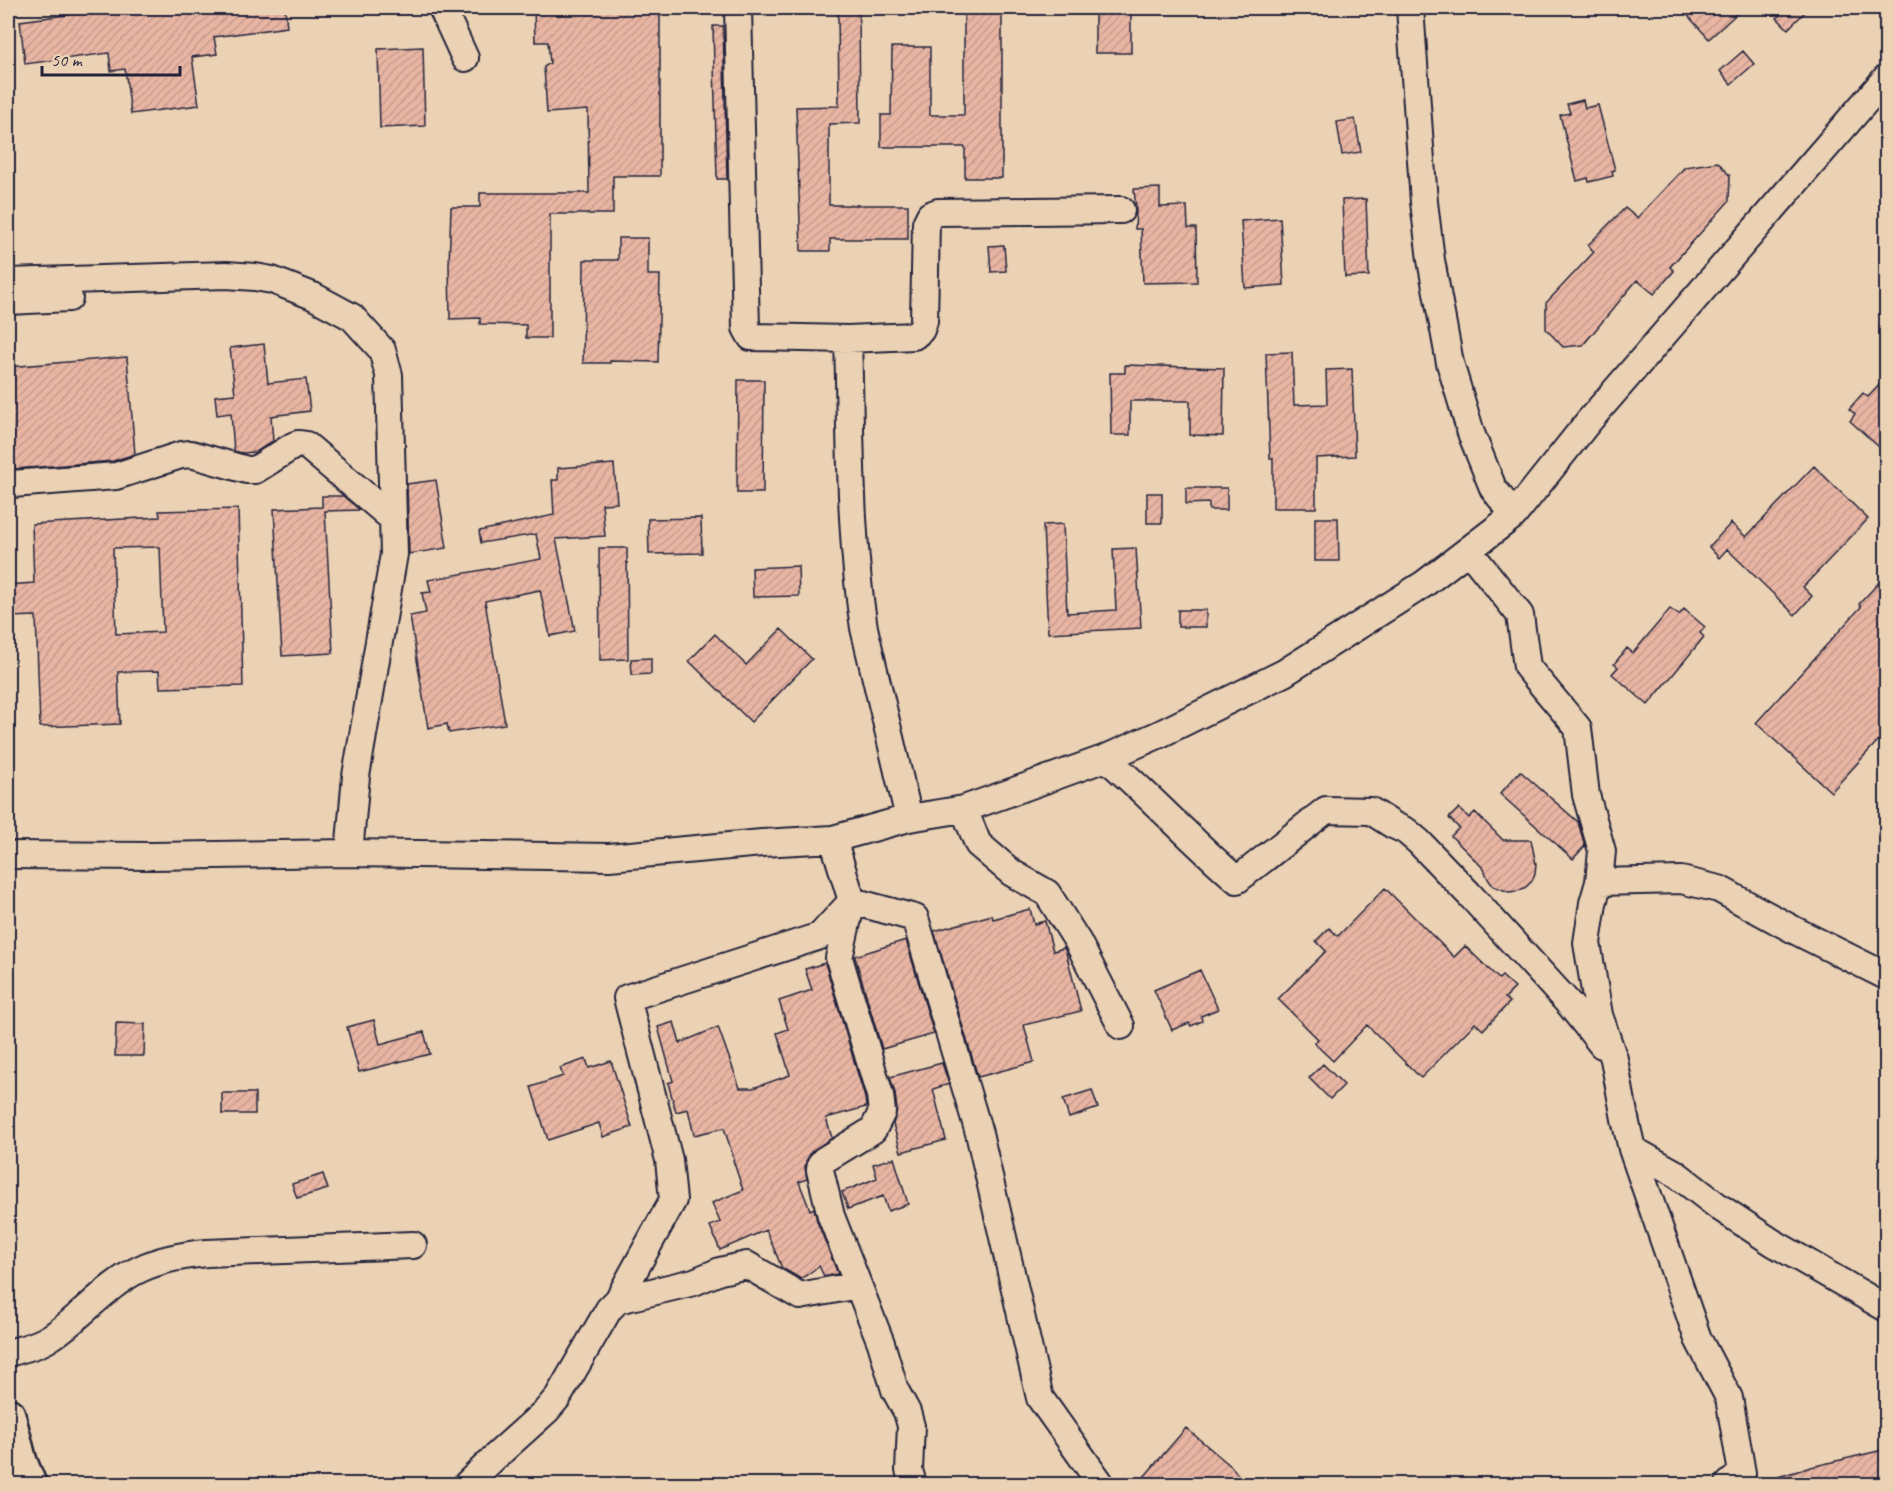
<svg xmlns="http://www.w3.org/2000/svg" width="1894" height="1492" viewBox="0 0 1894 1492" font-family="Caveat,sans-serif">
  <defs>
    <pattern id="building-hatch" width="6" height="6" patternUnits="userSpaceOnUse" patternTransform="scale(1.5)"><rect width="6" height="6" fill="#e8b5a3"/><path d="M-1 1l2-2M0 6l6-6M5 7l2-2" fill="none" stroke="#c79b8d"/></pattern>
  </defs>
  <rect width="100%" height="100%" fill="#ecd2b4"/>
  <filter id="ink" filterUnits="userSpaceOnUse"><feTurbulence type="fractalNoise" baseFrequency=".0167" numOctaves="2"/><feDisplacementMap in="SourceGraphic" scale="12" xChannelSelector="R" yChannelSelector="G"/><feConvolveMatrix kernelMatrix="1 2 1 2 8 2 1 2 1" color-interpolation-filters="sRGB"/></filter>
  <g filter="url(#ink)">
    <path fill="url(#building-hatch)" stroke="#22223b" stroke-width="1.5" fill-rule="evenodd" d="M 89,8 L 285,8 L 287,27 L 214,37 L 217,54 L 192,57 L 199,105 L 131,114 L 125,69 L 111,71 L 109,53 L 25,64 L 20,21 L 89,12 Z
      M 534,8 L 608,8 L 608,10 L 660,10 L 660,176 L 613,176 L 613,214 L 550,214 L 550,338 L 526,338 L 526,325 L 480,324 L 480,318 L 450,319 L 449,265 L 451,207 L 480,207 L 480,193 L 589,193 L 588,110 L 547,113 L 544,67 L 550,63 L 548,42 L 535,42 Z
      M 838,8 L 859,8 L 860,123 L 829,124 L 829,205 L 908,205 L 908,239 L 830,239 L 830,251 L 801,251 L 796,107 L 839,106 Z
      M 964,8 L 1002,8 L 1002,178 L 965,178 L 965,147 L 881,147 L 881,115 L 891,115 L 892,47 L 930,47 L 930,115 L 964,115 Z
      M 1095,8 L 1131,8 L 1131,53 L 1095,53 Z
      M 1681,8 L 1743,8 L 1709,39 Z
      M 1787,8 L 1809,8 L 1788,29 L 1777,18 Z
      M 713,26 L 723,26 L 727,179 L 717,179 Z
      M 423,47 L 425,126 L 380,128 L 378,49 Z
      M 1743,51 L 1754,64 L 1731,84 L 1720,71 Z
      M 1583,100 L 1585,108 L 1598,105 L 1615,170 L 1612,171 L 1613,176 L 1589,182 L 1588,178 L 1577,181 L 1560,115 L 1570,113 L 1567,104 Z
      M 1355,119 L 1361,152 L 1342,155 L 1337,122 Z
      M 1718,162 L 1730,176 L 1729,201 L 1670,267 L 1674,271 L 1654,294 L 1637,280 L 1583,345 L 1563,347 L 1546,329 L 1546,303 L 1594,252 L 1588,245 L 1625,208 L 1637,218 L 1685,167 Z
      M 1160,188 L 1160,207 L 1187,206 L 1188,228 L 1196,228 L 1197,282 L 1143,283 L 1141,229 L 1135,229 L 1136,209 L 1134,189 Z
      M 1366,199 L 1369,276 L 1345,277 L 1342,200 Z
      M 1280,218 L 1284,285 L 1245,288 L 1241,221 Z
      M 618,238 L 648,238 L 648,275 L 660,275 L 658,362 L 610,361 L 610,363 L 583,363 L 584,260 L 618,260 Z
      M 1004,245 L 1006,271 L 991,272 L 989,246 Z
      M 264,344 L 268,383 L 306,379 L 310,411 L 271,416 L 273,441 L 256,452 L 242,453 L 234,451 L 231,413 L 217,415 L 215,396 L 235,394 L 230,348 Z
      M 1292,352 L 1294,405 L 1327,404 L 1326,370 L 1352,369 L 1355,456 L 1316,458 L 1316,508 L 1273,508 L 1273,458 L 1270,458 L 1266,353 Z
      M 127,357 L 135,454 L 113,461 L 15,469 L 8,367 Z
      M 1125,365 L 1224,368 L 1223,436 L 1190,435 L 1190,401 L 1130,401 L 1130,435 L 1111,435 L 1110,373 L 1125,373 Z
      M 1887,377 L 1887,454 L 1850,421 L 1855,414 L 1849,409 L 1863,393 L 1868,397 Z
      M 738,380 L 764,380 L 763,493 L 737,493 Z
      M 614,464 L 617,503 L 602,504 L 605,536 L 556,539 L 575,631 L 550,636 L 540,590 L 485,601 L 505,724 L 449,733 L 447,724 L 428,728 L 410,616 L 426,613 L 422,593 L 431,592 L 428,580 L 541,559 L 536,534 L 481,543 L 479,531 L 554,515 L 552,480 L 558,480 L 558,468 Z
      M 1814,466 L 1868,519 L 1803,587 L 1812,596 L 1795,615 L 1727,549 L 1719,558 L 1709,547 L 1731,523 L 1746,537 Z
      M 436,480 L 447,548 L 409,554 L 407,484 Z
      M 1186,488 L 1227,488 L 1227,510 L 1209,510 L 1209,503 L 1186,504 Z
      M 1147,493 L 1162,493 L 1162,523 L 1147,523 Z
      M 322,496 L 343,496 L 360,510 L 325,511 L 333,653 L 282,656 L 274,509 L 322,507 Z
      M 238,509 L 243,686 L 160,688 L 159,671 L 118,672 L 120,724 L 40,727 L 36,616 L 8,617 L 8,585 L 34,583 L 32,524 L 160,517 L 159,511 ZM 160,547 L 163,632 L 116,634 L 113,548 Z
      M 701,518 L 702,553 L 649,554 L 648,519 Z
      M 1315,518 L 1338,518 L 1339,561 L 1315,561 Z
      M 1063,524 L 1067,613 L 1116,610 L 1113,549 L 1136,548 L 1141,628 L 1048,633 L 1043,525 Z
      M 599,548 L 627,548 L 628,659 L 600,660 Z
      M 798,566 L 799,596 L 753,597 L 752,568 Z
      M 1887,574 L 1887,731 L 1831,792 L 1756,723 L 1861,607 L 1859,604 Z
      M 1670,609 L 1679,615 L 1684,609 L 1705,627 L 1700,633 L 1704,637 L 1648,705 L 1612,674 L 1618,667 L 1614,664 L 1627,648 L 1633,653 Z
      M 1178,610 L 1206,610 L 1206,627 L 1178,627 Z
      M 781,629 L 812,659 L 751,722 L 689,661 L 715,634 L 746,665 Z
      M 651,658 L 651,674 L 632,675 L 631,659 Z
      M 1520,771 L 1578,822 L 1585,846 L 1573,859 L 1500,794 Z
      M 1459,808 L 1469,818 L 1475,812 L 1503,840 L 1531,840 L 1536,864 L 1535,873 L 1532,881 L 1526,887 L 1518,891 L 1509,892 L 1493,886 L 1488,879 L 1484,869 L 1451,836 L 1459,828 L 1449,818 Z
      M 1385,888 L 1454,957 L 1465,946 L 1499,979 L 1502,976 L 1515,988 L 1505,998 L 1510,1002 L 1483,1030 L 1475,1023 L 1421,1078 L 1367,1025 L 1333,1061 L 1314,1043 L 1318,1039 L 1278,999 L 1326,951 L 1316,941 L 1329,928 L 1338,936 Z
      M 1030,909 L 1034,924 L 1045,921 L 1053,951 L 1064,948 L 1066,952 L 1081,1011 L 1024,1025 L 1034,1062 L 978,1077 L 934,931 L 992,915 L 993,919 Z
      M 906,940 L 934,1034 L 882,1049 L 855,957 L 855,956 Z
      M 825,963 L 865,1098 L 866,1107 L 826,1118 L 832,1138 L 812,1151 L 806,1161 L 805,1168 L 807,1179 L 799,1182 L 810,1210 L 814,1208 L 817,1221 L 838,1274 L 824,1276 L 819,1266 L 801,1279 L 782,1268 L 766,1230 L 720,1250 L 710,1226 L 720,1222 L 712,1203 L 743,1190 L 733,1160 L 734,1159 L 724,1128 L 694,1135 L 688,1109 L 676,1112 L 668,1083 L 673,1081 L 658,1027 L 674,1022 L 680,1043 L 718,1027 L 740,1088 L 753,1088 L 790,1075 L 777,1033 L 788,1029 L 779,1001 L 812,990 L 805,969 Z
      M 1200,970 L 1218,1009 L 1201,1016 L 1202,1021 L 1191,1026 L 1189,1023 L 1172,1030 L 1154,990 Z
      M 374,1020 L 380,1044 L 424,1032 L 430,1054 L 359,1072 L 347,1027 Z
      M 116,1023 L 145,1024 L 144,1056 L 115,1056 Z
      M 586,1059 L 589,1068 L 611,1061 L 632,1127 L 603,1137 L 599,1123 L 548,1140 L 531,1087 L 563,1076 L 560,1068 Z
      M 942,1063 L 949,1084 L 933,1089 L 946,1140 L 901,1152 L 893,1124 L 897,1110 L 895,1093 L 890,1077 Z
      M 1323,1064 L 1344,1085 L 1330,1099 L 1309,1078 Z
      M 1092,1090 L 1098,1108 L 1069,1118 L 1063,1099 Z
      M 222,1093 L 255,1093 L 255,1114 L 222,1114 Z
      M 894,1158 L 908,1204 L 888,1211 L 883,1196 L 848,1209 L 842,1192 L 877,1178 L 873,1164 Z
      M 323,1174 L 328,1189 L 297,1198 L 292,1184 Z
      M 1186,1428 L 1232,1467 L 1246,1485 L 1137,1485 Z
      M 1887,1449 L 1887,1485 L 1768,1485 L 1768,1480 L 1811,1467 Z"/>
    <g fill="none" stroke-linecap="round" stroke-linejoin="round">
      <defs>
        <path id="minor" d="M 442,8 L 465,58
          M 738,8 L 746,328 L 751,337 L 848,339 L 914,336 L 921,330 L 924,321 L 926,223 L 930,215 L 938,212 L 1121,210
          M 1410,8 L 1424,202 L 1431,260 L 1450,363 L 1471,433 L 1493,488 L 1514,515
          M 8,282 L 226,275 L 255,277 L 272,280 L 313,296 L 352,317 L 382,350 L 389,375 L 394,554 L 356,776 L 349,853
          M 8,301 L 69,298
          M 848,339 C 851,435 849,533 864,628 L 909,818
          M 8,483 L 12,484 L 116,476 L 181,455 L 191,454 L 247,470 L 255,470 L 293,446 L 298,444 L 306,445 L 393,519
          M 1469,551 L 1520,615 L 1527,667 L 1578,728 L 1586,795 L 1602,851 L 1599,882 L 1593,903 L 1587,943 L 1599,1015 L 1614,1059 L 1625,1119 L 1632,1149 L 1698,1339 L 1729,1398 L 1742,1473 L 1729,1484
          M 1106,758 C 1151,797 1192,841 1237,880 L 1326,810 L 1371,811 L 1393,825 L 1406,831 L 1419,842 L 1469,894 L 1570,1005 L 1602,1045
          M 964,809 L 978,844 L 1012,873 L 1047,893 L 1078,942 L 1121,1026
          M 8,855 L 152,856 L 349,853 L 609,857 L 762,843 L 833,839 L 909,818 L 964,809 L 1106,758 L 1160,734 L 1284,673 L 1424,584 L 1514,515 L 1588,422 L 1886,78
          M 1599,882 L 1681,880 L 1719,889 L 1796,931 L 1886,976
          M 1632,1149 L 1675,1173 L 1719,1207 L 1772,1242 L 1886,1308
          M 618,1300 L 673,1200 L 669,1160 L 627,998 L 820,936 L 852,901 L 833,839
          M 8,1353 C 22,1349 38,1346 51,1337 C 82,1317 106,1285 140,1269 C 161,1259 184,1255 207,1253 L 413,1245
          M 467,1484 L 496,1456 L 547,1410 L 558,1397 L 609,1309 L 618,1300 L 694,1282 L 720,1271 L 747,1265 L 800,1296 L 858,1285
          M 913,1484 L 909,1470 L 911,1426 L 907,1412 L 895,1390 L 881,1343 L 831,1216 L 820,1170 L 821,1164 L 824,1160 L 873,1130 L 882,1112 L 880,1095 L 839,958 L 852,901 L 915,918 L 979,1133 L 1040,1398 L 1101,1484"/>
        <path id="major" d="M 8,1415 L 20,1462 L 29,1484"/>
      </defs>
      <use href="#minor" stroke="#22223b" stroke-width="30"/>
      <use href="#major" stroke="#22223b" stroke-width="38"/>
      <use href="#minor" stroke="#ecd2b4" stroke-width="26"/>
      <use href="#major" stroke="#ecd2b4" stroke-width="33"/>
    </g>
  </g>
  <rect width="1894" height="1492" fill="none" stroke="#ecd2b4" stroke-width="30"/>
  <rect x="15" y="15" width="1864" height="1462" fill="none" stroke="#22223b" stroke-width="2" filter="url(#ink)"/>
  <path d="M42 66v9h138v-9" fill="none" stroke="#22223b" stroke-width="3"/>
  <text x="51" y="66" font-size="18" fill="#22223b" stroke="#ecd2b4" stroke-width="4.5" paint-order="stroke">50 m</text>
</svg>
